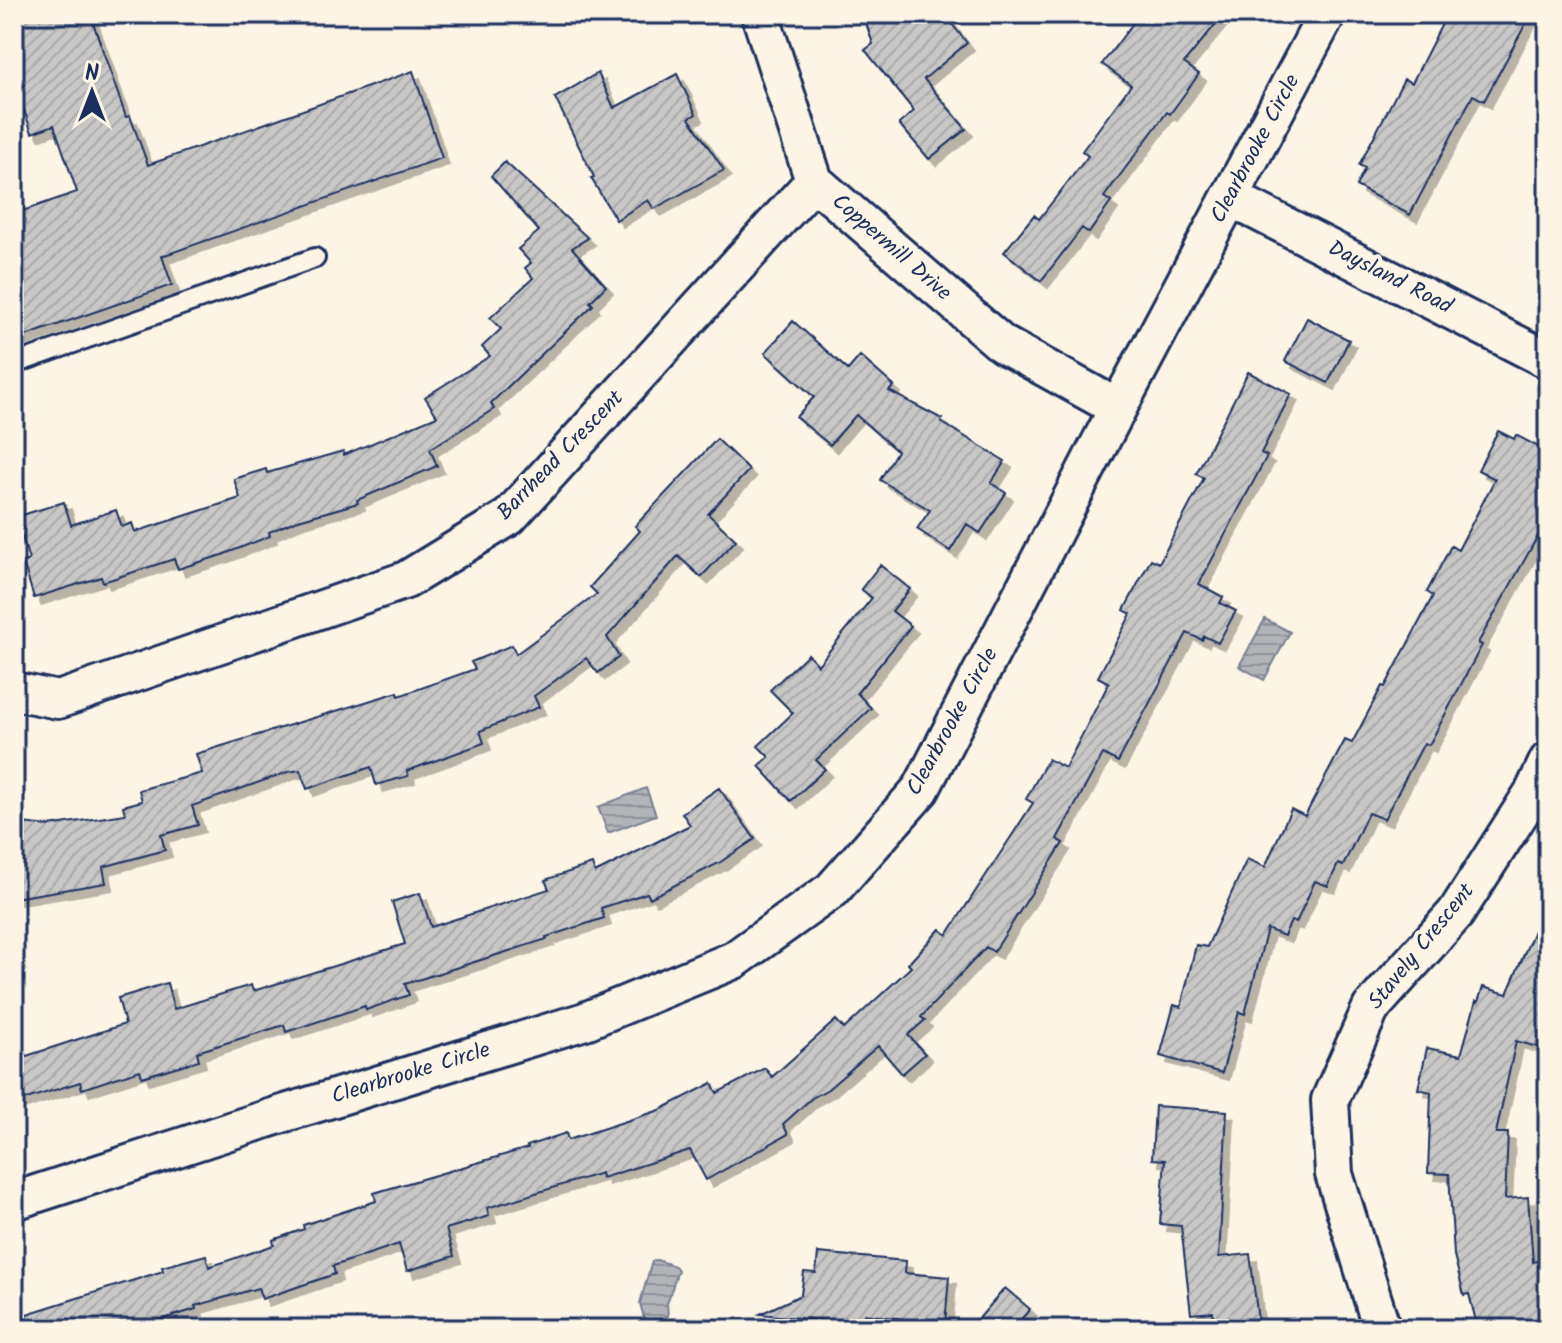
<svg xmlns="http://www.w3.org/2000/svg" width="1562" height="1343" viewBox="0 0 1562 1343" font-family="Kalam,sans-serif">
  <defs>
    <pattern id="water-rules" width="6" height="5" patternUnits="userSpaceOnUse" patternTransform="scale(2)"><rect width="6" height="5" fill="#b2b4b8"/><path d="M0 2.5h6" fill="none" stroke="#909399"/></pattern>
    <pattern id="building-hatch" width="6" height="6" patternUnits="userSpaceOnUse" patternTransform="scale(2)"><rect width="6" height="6" fill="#c8c7c6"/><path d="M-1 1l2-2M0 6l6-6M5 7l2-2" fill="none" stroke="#ababac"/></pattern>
    <filter id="shadow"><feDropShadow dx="7" dy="7" stdDeviation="0" flood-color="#0004"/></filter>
  </defs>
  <rect width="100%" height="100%" fill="#fcf5e5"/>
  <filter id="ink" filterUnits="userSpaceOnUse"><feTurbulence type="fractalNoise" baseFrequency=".0125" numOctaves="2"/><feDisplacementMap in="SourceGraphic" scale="16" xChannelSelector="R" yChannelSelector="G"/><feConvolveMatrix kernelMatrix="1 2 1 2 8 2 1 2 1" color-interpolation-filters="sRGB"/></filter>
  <g filter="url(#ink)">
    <path fill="url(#water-rules)" stroke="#767f94" stroke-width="2" d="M 1265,619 L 1290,632 L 1264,680 L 1239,666 Z
      M 646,788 L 656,815 L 608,833 L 598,807 Z
      M 657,1260 L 675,1266 L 678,1270 L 667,1304 L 668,1316 L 650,1323 L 645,1322 L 640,1303 L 652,1261 Z"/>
    <path fill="url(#building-hatch)" stroke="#1b2f5e" stroke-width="2" filter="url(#shadow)" d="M 14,14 L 90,14 L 126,117 L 130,116 L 148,165 L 413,71 L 442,158 L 162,256 L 172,285 L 14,340 L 14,214 L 77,192 L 54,125 L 32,133 L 14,81 Z
      M 863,14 L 944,14 L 967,43 L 924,79 L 966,129 L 929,159 L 899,124 L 914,111 L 865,50 L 873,44 Z
      M 1140,14 L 1224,14 L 1184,63 L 1199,74 L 1170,114 L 1167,112 L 1104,197 L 1111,202 L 1089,233 L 1082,228 L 1041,281 L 1004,252 L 1034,215 L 1039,219 L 1088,156 L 1082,151 L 1131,85 L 1102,64 Z
      M 1447,14 L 1531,14 L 1484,101 L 1473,95 L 1410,215 L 1356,186 L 1365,168 L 1359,165 L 1404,79 L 1412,83 Z
      M 598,73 L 614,108 L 677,74 L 696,114 L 689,118 L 724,170 L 654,209 L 648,200 L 616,220 L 591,178 L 594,177 L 555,98 Z
      M 505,162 L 588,238 L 572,248 L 606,286 L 590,302 L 593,305 L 491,403 L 494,409 L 430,449 L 437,466 L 357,500 L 358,503 L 295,521 L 269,532 L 270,536 L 222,555 L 178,569 L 174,559 L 103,582 L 101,577 L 34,598 L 23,562 L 29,560 L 16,517 L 64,502 L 71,525 L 116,510 L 122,527 L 132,523 L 135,532 L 240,498 L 234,479 L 266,469 L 267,473 L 343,451 L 344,455 L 437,416 L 425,397 L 490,356 L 482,347 L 501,329 L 490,318 L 533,278 L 525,268 L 531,263 L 518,249 L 539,231 L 491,176 Z
      M 1307,318 L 1349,340 L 1328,383 L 1285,361 Z
      M 793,321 L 848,370 L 860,356 L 894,386 L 889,391 L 942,419 L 941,422 L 1005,461 L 991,483 L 1006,493 L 980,533 L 967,524 L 950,551 L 917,529 L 930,510 L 880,480 L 897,451 L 856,415 L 830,445 L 796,417 L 814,397 L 765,353 Z
      M 1248,372 L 1291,394 L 1261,453 L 1267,456 L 1199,584 L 1223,597 L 1220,603 L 1236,611 L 1218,643 L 1204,636 L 1202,640 L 1187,633 L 1118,762 L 1103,754 L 1057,839 L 1063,843 L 994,952 L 986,947 L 921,1017 L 925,1020 L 908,1035 L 925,1054 L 902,1074 L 878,1046 L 828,1089 L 812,1098 L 783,1124 L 788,1134 L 706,1180 L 690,1150 L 602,1178 L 601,1173 L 487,1208 L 489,1216 L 446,1229 L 454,1256 L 407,1271 L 399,1244 L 333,1266 L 335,1274 L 262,1299 L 258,1288 L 195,1306 L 196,1309 L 131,1329 L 14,1329 L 14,1318 L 163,1271 L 162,1267 L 206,1255 L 209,1267 L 274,1245 L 273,1240 L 304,1229 L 303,1225 L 376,1201 L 374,1193 L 528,1148 L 527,1146 L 566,1133 L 568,1140 L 660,1110 L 712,1083 L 717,1093 L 765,1068 L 772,1077 L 836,1020 L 844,1029 L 911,967 L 908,964 L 940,929 L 947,935 L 1033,803 L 1026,799 L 1048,759 L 1065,768 L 1109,683 L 1098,677 L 1131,614 L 1124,610 L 1151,559 L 1159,563 L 1204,478 L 1196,474 Z
      M 1498,431 L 1514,439 L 1516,435 L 1548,452 L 1548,518 L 1478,643 L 1482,645 L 1429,745 L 1424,743 L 1384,819 L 1368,813 L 1343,866 L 1338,864 L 1328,886 L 1315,881 L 1296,923 L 1291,921 L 1284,936 L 1267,929 L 1245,1014 L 1239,1012 L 1222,1073 L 1160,1056 L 1174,1005 L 1181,1007 L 1196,945 L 1207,947 L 1247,859 L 1265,867 L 1291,809 L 1305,816 L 1345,740 L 1352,743 L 1382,686 L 1385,687 L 1433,596 L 1427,592 L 1451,546 L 1458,550 L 1495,479 L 1478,470 Z
      M 717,439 L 749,470 L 708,514 L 736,540 L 701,577 L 678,556 L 607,637 L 619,657 L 598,673 L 586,658 L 534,696 L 539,707 L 480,731 L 484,743 L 407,771 L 408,776 L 376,785 L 371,767 L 307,789 L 300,770 L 288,772 L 192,806 L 198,825 L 161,835 L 165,850 L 103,867 L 106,883 L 14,898 L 14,822 L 49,826 L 125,814 L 123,806 L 142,801 L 139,790 L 202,773 L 196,754 L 398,692 L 399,696 L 475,669 L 471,662 L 512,645 L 516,654 L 597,594 L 590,587 L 640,531 L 635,526 Z
      M 880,565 L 910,589 L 892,611 L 911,626 L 857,693 L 871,708 L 816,760 L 825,769 L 791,801 L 759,766 L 769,757 L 758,746 L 793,713 L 770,690 L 808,654 L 818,665 L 872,598 L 861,589 Z
      M 719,788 L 755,839 L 719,863 L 650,898 L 647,893 L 601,908 L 604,918 L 546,937 L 547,939 L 405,984 L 409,995 L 366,1010 L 365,1006 L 286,1032 L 284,1025 L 197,1052 L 199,1060 L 142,1077 L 140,1070 L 82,1089 L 80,1082 L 14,1103 L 14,1060 L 125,1024 L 118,998 L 167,983 L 174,1009 L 251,985 L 253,991 L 405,944 L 392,902 L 420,893 L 431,927 L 549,889 L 545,880 L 592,864 L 595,873 L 690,825 L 682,813 Z
      M 1548,898 L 1548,1050 L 1516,1041 L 1496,1133 L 1508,1133 L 1505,1199 L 1528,1197 L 1533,1262 L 1542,1260 L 1548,1286 L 1548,1329 L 1478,1329 L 1469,1294 L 1464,1295 L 1454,1255 L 1449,1174 L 1428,1173 L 1431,1092 L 1418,1089 L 1427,1048 L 1461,1055 L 1476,1001 L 1478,1002 L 1483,987 L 1507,994 Z
      M 1155,1106 L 1227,1111 L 1219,1257 L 1250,1254 L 1259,1329 L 1215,1329 L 1213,1312 L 1191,1314 L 1181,1226 L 1160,1224 L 1165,1160 L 1152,1159 Z
      M 818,1253 L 906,1261 L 905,1273 L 949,1277 L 945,1324 L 864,1314 L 863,1325 L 760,1314 L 801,1295 L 804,1272 L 816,1273 Z
      M 1005,1288 L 1030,1309 L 1013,1329 L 970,1329 Z"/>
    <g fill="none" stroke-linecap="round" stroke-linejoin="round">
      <defs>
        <path id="service" d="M 14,364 L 315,258"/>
        <path id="minor" d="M 760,14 L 814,181 L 1002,344 L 1118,408
          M 1231,198 L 1548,360
          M 14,691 L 58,700 L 406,580 L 509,517 L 814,181
          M 14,1201 L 279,1115 L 585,1021 L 734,960 L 832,890 L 921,789 L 1118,408 L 1327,14
          M 1382,1329 L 1334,1174 L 1330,1100 L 1371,1008 L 1456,913 L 1534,791 L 1548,761"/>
      </defs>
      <use href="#service" stroke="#1b2f5e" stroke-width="24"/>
      <use href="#minor" stroke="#1b2f5e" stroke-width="42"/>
      <use href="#service" stroke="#fcf5e5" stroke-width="18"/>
      <use href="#minor" stroke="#fcf5e5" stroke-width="36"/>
    </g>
  </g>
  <g text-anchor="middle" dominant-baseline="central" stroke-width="8" stroke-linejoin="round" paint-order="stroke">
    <g font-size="22" fill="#1b2f5e" stroke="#fcf5e5">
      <text transform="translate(1256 149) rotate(-62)">Clearbrooke Circle</text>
      <text transform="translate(891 248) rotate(41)">Coppermill Drive</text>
      <text transform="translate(1390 278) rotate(27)">Daysland Road</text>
      <text transform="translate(561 456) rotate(-46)">Barrhead Crescent</text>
      <text transform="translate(953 722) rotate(-61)">Clearbrooke Circle</text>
      <text transform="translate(1422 947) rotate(-51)">Stavely Crescent</text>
      <text transform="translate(411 1074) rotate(-17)">Clearbrooke Circle</text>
    </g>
  </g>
  <rect width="1562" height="1343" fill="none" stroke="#fcf5e5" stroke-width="48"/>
  <rect x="24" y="24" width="1514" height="1295" fill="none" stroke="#1b2f5e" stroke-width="3" filter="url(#ink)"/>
  <g transform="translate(92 92)" stroke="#fcf5e5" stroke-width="6" paint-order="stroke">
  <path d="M0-6L14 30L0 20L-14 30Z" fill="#1b2f5e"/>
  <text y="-12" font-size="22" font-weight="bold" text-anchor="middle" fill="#1b2f5e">N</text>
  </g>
</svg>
